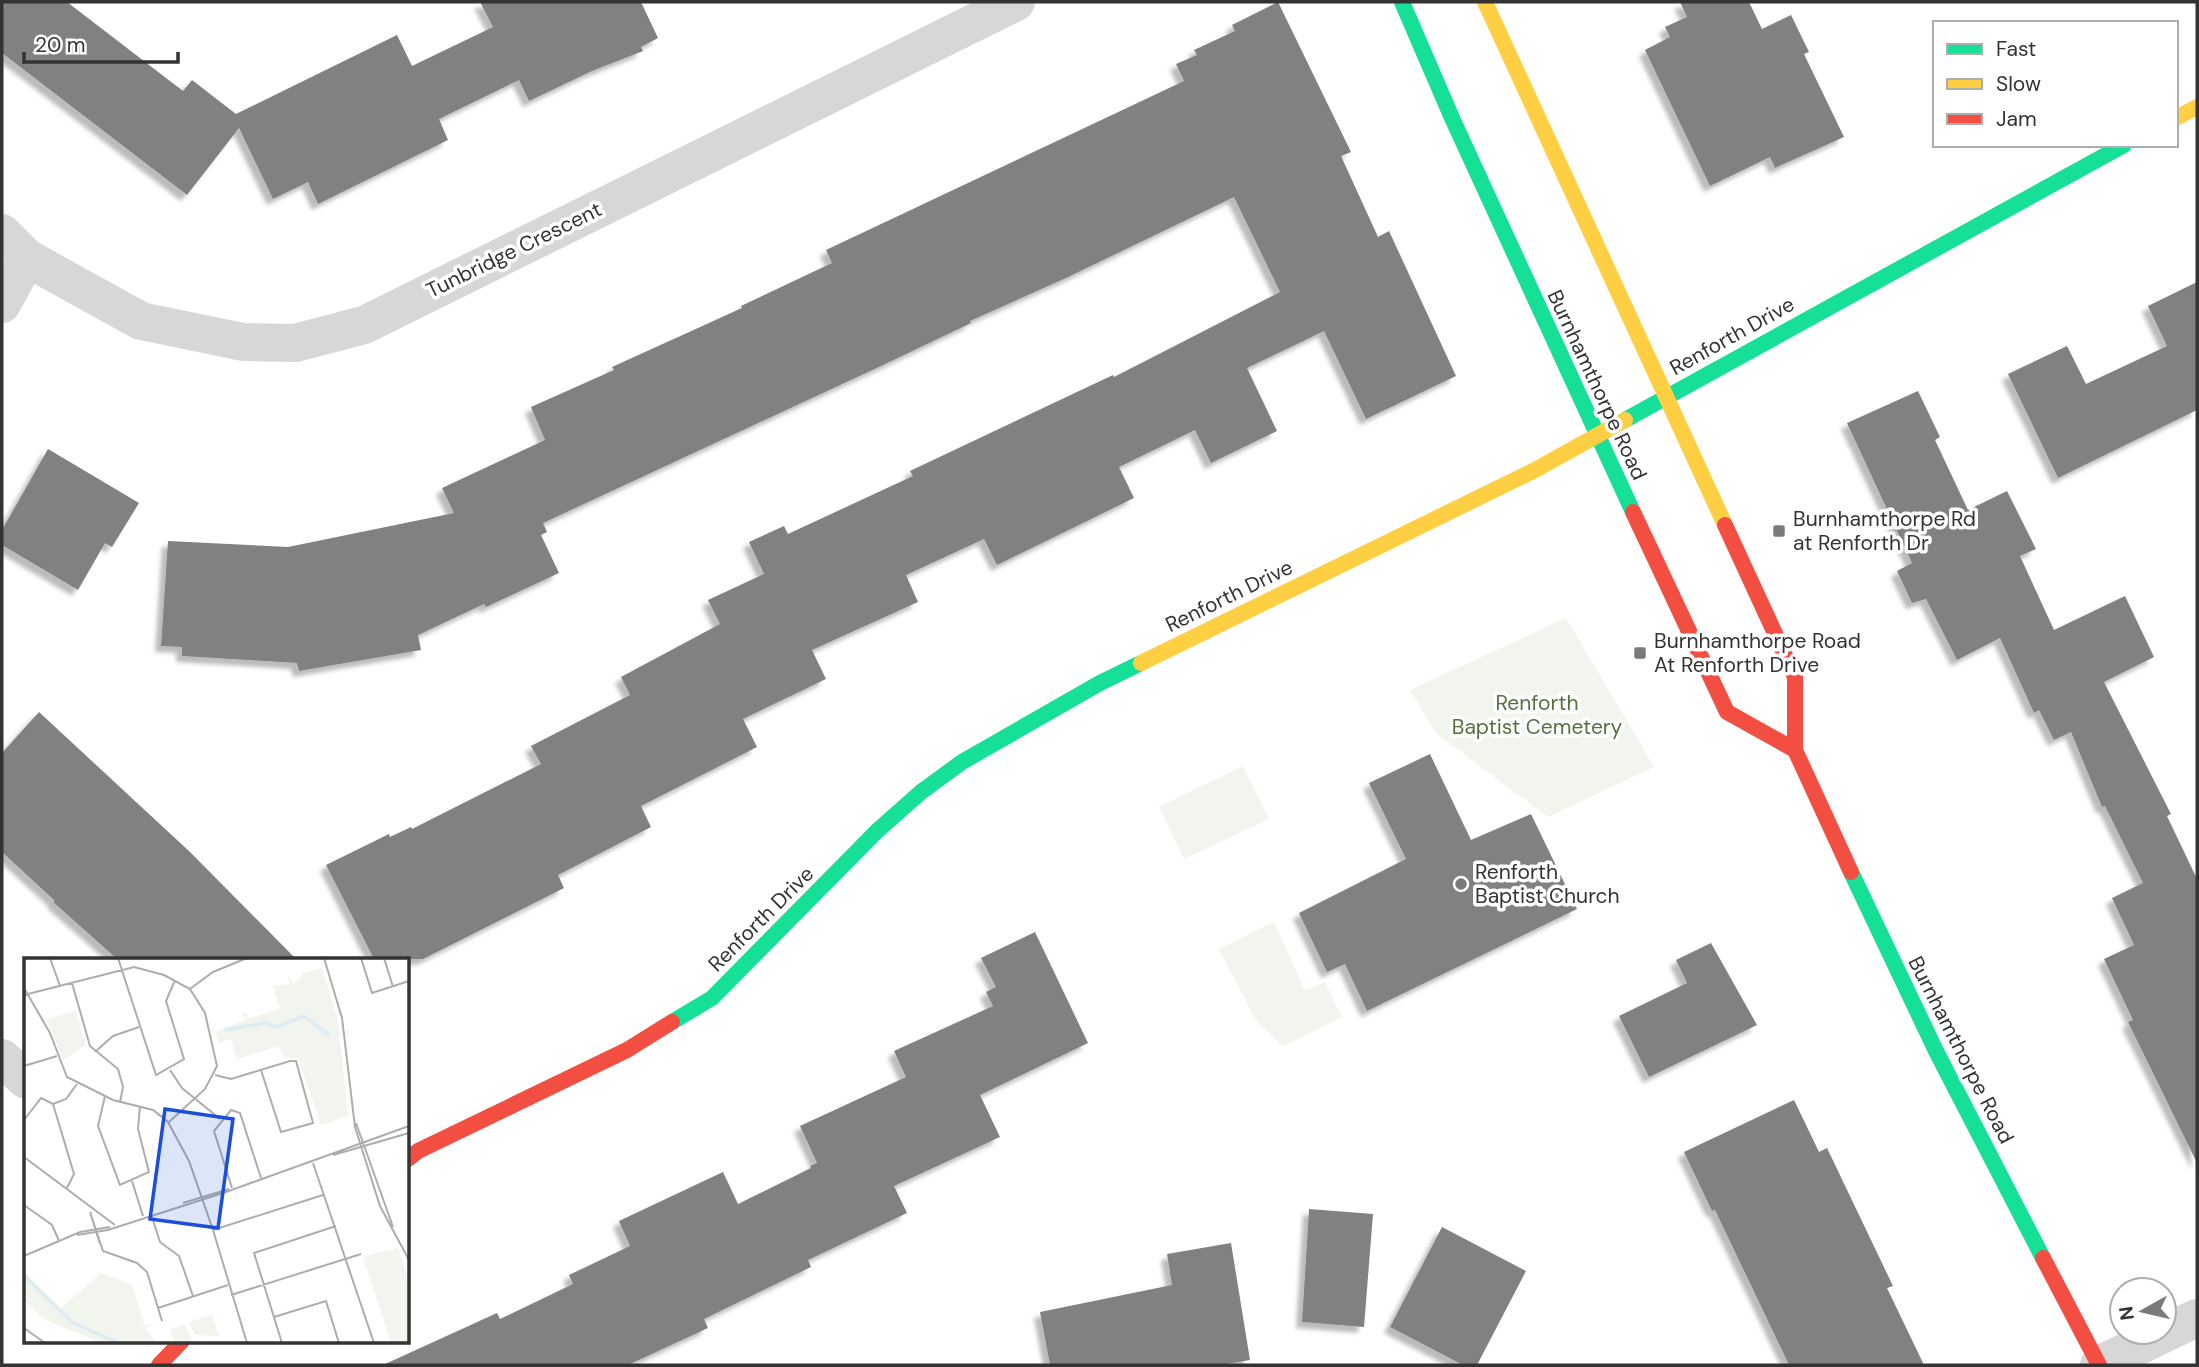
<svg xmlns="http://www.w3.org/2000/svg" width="2199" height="1367" viewBox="0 0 2199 1367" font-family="'DM Sans',sans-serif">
  <defs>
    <filter id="shadow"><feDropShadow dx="-6" dy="6" stdDeviation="2" flood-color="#0004"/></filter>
  </defs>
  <rect width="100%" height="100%" fill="#fff"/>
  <path fill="#f1f5ed" d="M 1566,618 L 1654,767 L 1548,817 L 1436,733 L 1410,690 Z
    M 1243,766 L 1269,819 L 1184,859 L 1159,807 Z
    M 1274,922 L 1305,991 L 1325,982 L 1342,1017 L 1283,1046 L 1257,1022 L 1219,949 Z"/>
  <path fill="#818181" filter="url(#shadow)" d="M 2,2 L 67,2 L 183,91 L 192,80 L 236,114 L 397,35 L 412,66 L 493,27 L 480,2 L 641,2 L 658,38 L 641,47 L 643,51 L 592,71 L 529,101 L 519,80 L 439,119 L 448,140 L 318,204 L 308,182 L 273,199 L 239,128 L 187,195 L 2,53 Z
    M 1278,2 L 1351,152 L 1341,156 L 1378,237 L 1389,231 L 1456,376 L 1366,419 L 1324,331 L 1247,368 L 1277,431 L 1211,463 L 1195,430 L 1119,467 L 1134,498 L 997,565 L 984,539 L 906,575 L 918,602 L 812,650 L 826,679 L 743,719 L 757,747 L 641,806 L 651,827 L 558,875 L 564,888 L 423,959 L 374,959 L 326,865 L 389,834 L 390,837 L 411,827 L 412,829 L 541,764 L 531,746 L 630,695 L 621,677 L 720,624 L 708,600 L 764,574 L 749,542 L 784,526 L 788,534 L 913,476 L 910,471 L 1113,375 L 1114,377 L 1280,292 L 1234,197 L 1066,278 L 970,321 L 971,323 L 881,366 L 543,523 L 547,532 L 541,535 L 559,573 L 486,607 L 484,604 L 418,635 L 421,650 L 299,671 L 297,663 L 182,656 L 182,647 L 161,646 L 168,541 L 288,547 L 454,513 L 442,488 L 545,440 L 531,407 L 614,370 L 612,367 L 742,308 L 741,306 L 832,263 L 826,250 L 1184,81 L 1176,64 L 1197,55 L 1194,50 L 1235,31 L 1232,25 Z
    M 1680,2 L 1749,2 L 1762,29 L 1791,15 L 1809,52 L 1804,54 L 1844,137 L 1775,168 L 1770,157 L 1710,186 L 1645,50 L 1670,37 L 1665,27 L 1687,17 Z
    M 2197,282 L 2197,410 L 2058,478 L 2008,374 L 2067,346 L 2086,384 L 2167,346 L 2148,306 Z
    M 1918,391 L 1940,437 L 1935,440 L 1968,510 L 2007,491 L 2036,549 L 2020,556 L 2054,630 L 2125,596 L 2154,657 L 2104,682 L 2171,814 L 2167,816 L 2197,879 L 2197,1163 L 2128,1022 L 2133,1020 L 2104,959 L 2134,945 L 2112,898 L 2143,883 L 2105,806 L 2102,807 L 2071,732 L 2054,740 L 2039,710 L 2034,713 L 2000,638 L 1957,660 L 1926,599 L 1912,603 L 1897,571 L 1912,563 L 1847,423 Z
    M 48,449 L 139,503 L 112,547 L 105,543 L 78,590 L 2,545 L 2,530 Z
    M 39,712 L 190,852 L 296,959 L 117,959 L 53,902 L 55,901 L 2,852 L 2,753 Z
    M 1430,754 L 1471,840 L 1531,814 L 1577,909 L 1367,1011 L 1345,964 L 1327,972 L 1299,913 L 1406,859 L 1369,783 Z
    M 1035,932 L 1088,1043 L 980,1095 L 1000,1137 L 894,1186 L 907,1213 L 808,1260 L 811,1267 L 704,1319 L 708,1328 L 628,1365 L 383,1365 L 497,1313 L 500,1319 L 573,1284 L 569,1275 L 630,1246 L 619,1221 L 723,1172 L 738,1204 L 811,1168 L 810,1166 L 817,1163 L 800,1126 L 906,1077 L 894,1051 L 993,1006 L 986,992 L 996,987 L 981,958 Z
    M 1711,943 L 1757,1025 L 1649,1077 L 1619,1016 L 1687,983 L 1676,960 Z
    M 1794,1100 L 1819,1152 L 1827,1148 L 1893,1286 L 1887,1288 L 1924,1365 L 1789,1365 L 1715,1210 L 1712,1211 L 1684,1152 Z
    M 1309,1209 L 1373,1214 L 1364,1327 L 1302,1322 Z
    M 1442,1227 L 1526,1271 L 1477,1365 L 1463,1365 L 1390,1327 Z
    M 1231,1243 L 1250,1360 L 1221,1365 L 1050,1365 L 1040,1312 L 1172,1285 L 1167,1254 Z"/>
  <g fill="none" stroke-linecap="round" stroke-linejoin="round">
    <path stroke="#d7d7d7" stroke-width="38" d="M 2,233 L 27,258 L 141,321 L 243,342 L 295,343 L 364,325 L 1016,2
      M 2,304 L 27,258
      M 2,1058 L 26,1080
      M 2099,1365 L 2197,1318"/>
    <path stroke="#16e098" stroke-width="16" d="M 1402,2 L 1452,118 L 1633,512
      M 1625,420 L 2124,145
      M 1851,872 L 1936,1051 L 2043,1258
      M 672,1022 L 712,998 L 877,831 L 921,792 L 962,762 L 1100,683 L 1141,663"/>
    <path stroke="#ffcf43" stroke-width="16" d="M 1485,2 L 1725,525
      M 2176,118 L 2197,107
      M 1141,663 L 1535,470 L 1625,420"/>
    <path stroke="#f24e42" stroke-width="16" d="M 1633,512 L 1727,712 L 1795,750
      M 1725,525 L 1795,677 L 1795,750 L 1851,872
      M 408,1159 L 418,1151 L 627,1050 L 672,1022
      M 2043,1258 L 2099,1365
      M 159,1365 L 182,1341"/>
  </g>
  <g fill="#7a7a7a" stroke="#fff" stroke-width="2.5">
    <rect x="1772" y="524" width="14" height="14" rx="3.5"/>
    <rect x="1633" y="646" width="14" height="14" rx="3.5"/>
    <circle cx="1461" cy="884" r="7"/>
  </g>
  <g text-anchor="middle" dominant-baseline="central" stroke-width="7" stroke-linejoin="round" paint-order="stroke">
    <g font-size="21" fill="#333" stroke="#fff">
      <text transform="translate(514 250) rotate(-26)">Tunbridge Crescent</text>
      <text transform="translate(1732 336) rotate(-29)">Renforth Drive</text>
      <text transform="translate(1597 385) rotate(65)">Burnhamthorpe Road</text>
      <text transform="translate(1229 596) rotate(-26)">Renforth Drive</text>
      <text transform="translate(761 919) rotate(-45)">Renforth Drive</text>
      <text transform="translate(1961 1050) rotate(63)">Burnhamthorpe Road</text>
    </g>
    <g font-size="21" fill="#333" stroke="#fff" text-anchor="start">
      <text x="1793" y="519">Burnhamthorpe Rd<tspan x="1793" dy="24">at Renforth Dr</tspan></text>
      <text x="1654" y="641">Burnhamthorpe Road<tspan x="1654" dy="24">At Renforth Drive</tspan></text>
      <text x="1475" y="872">Renforth<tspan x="1475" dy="24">Baptist Church</tspan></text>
    </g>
    <g font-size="21" fill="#56703f" stroke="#fff">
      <text x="1537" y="703">Renforth<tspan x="1537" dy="24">Baptist Cemetery</tspan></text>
    </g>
  </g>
  <g transform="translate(24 958)">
    <rect width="385" height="385" fill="#fff"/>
    <path d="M 298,10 L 314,63 L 324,158 L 297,167 L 274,100 L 260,100 L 255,88 L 213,101 L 207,81 L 195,85 L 191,74 L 222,62 L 217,53 L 224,56 L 222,61 L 256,51 L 249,28 L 266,26 L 263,15 L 269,26 L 280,15 ZM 52,53 L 62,87 L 39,102 L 23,61 ZM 374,290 L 385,323 L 385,385 L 367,385 L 339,299 ZM 0,315 L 36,351 L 77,315 L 108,327 L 121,368 L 135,364 L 122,370 L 132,385 L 77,385 L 20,361 L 0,342 ZM 188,357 L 195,378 L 170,377 L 165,364 ZM 161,366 L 168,385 L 150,385 L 146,371 Z" fill="#f1f5ed"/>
    <path fill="none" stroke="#ddebf3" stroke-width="3.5" d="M 201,72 L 242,65 L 253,69 L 280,58 L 306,78M 0,317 L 49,365 L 95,385"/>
    <path fill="none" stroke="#adadad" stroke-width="2" d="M 26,0 L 36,28M 94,0 L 132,117 L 160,101 L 142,43 L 151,22M 300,0 L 318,60 L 331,169 L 356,248 L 385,302M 337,0 L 348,35 L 385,23M 360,0 L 369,29M 48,25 L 66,88 L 94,111 L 99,129 L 96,144M 0,30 L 26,75 L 43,119 L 89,142 L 129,152 L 144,164 L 165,203 L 189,272 L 223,385M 166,31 L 189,14 L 223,0M 0,37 L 110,9 L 140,17 L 166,31 L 181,55 L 193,108 L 181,131 L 145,164M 71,94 L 89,78 L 115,69M 0,108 L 33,98M 146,112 L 158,130 L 196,161M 191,117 L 207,121 L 266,103 L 272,103 L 289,165 L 257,174 L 237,112M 81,138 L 74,168 L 96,227 L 125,214 L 114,171 L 116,148M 29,146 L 50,216 L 43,230M 29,146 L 42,141 L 53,126M 0,162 L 17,140 L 29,146M 332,165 L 369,269M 309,197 L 385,175M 0,199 L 91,267M 289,205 L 350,385M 108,223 L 119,258M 208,230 L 190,173 L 207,152 L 216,155 L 237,220M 159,245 L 205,231M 0,247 L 28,267 L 35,283M 66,254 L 79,293 L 113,305 L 123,314 L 138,363M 66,254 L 76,286M 127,256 L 136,284 L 155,298 L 169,338M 189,272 L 299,237M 53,277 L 84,272 L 202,234 L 385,168M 0,298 L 56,274 L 86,269M 207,337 L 337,296M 134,350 L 204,327M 250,359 L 302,343 L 315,385M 0,370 L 21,385M 258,385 L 230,295 L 312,268"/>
    <path fill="#1d4ed8" fill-opacity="0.15" stroke="#1d4ed8" stroke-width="3.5" d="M 141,151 L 209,161 L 194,270 L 126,261 Z"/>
    <rect width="385" height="385" fill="none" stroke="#333" stroke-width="3.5"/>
  </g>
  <rect width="2199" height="1367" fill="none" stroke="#333333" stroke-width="7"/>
  <rect x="1933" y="21" width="245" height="126" fill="#ffffff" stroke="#adadad" stroke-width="2"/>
  <rect x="1947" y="44" width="35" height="10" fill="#16e098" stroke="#adadad" stroke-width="2"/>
  <text x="1996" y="56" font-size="21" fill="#333333">Fast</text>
  <rect x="1947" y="79" width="35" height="10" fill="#ffcf43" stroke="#adadad" stroke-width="2"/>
  <text x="1996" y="91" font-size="21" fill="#333333">Slow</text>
  <rect x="1947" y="114" width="35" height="10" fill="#f24e42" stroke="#adadad" stroke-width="2"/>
  <text x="1996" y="126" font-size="21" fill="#333333">Jam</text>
  <g transform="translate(2143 1311) rotate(262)"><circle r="33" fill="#ffffff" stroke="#adadad" stroke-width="2"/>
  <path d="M0-5L12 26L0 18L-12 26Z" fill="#7a7a7a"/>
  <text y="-10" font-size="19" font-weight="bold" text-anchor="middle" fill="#333333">N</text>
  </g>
  <path d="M24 52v10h154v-10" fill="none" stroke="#333333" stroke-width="3.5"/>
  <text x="35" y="52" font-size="21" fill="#333333" stroke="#ffffff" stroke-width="5" paint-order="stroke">20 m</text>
</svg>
